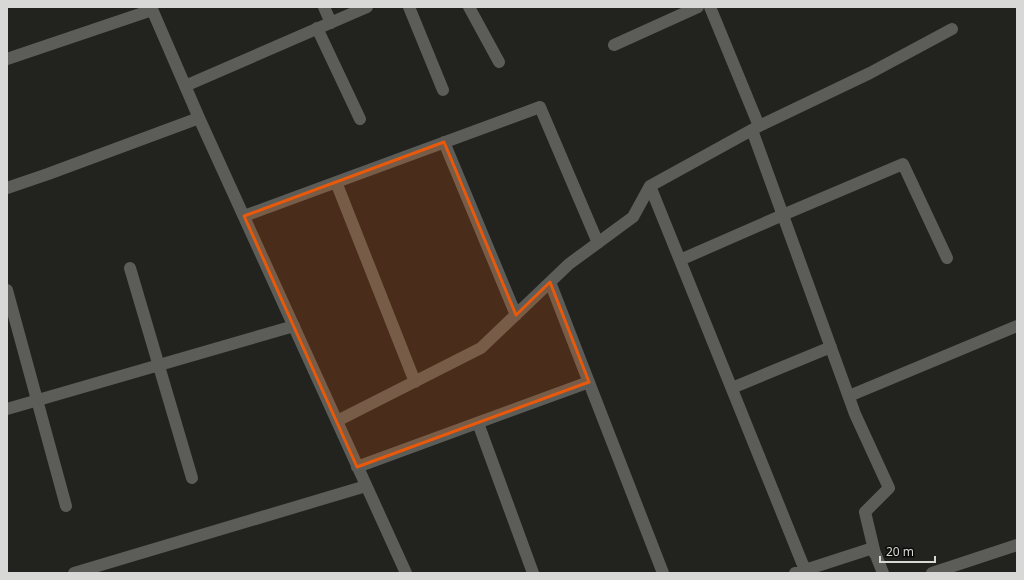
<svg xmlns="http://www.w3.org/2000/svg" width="1024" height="580" viewBox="0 0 1024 580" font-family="'Noto Sans',sans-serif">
  <rect width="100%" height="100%" fill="#22221e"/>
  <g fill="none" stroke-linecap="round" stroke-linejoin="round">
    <path stroke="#5c5d58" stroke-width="12" d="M 151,7 L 199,118 L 406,573
      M 324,7 L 331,23
      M 409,7 L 443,90
      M 469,7 L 499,62
      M 710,7 L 759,126 L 650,186 L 805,570 L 795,573
      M 317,28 L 360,119
      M 614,45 L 698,7
      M 7,59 L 152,10
      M 185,86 L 367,7
      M 759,126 L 870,73 L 952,29
      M 752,130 L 855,414 L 889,488 L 865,512 L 875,554
      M 444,142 L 516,315
      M 336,182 L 415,382
      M 7,188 L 48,174 L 199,118
      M 244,216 L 540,107 L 598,243
      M 680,260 L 785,214 L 903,164 L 947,258
      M 130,268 L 192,478
      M 550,282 L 663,573
      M 7,290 L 66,506
      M 732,388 L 831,347
      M 849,396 L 1017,326
      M 7,409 L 294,326
      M 337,421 L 481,348 L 569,264 L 633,217 L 650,186
      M 478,423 L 533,573
      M 357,467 L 589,382
      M 805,570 L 873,548 L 883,573
      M 74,573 L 366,486
      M 932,573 L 1017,545"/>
  </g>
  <path fill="#e8590c" fill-opacity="0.2" stroke="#e8590c" stroke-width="3" stroke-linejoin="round" d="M 444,142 L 516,315 L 550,282 L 589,382 L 357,467 L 244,216 Z"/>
  <rect width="1024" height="580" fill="none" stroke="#d8d8d6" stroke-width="16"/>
  <path d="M880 556v6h55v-6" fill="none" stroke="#d8d8d6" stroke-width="2"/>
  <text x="886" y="556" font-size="12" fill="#d8d8d6" stroke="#0b0c0a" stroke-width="3" paint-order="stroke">20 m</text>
</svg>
